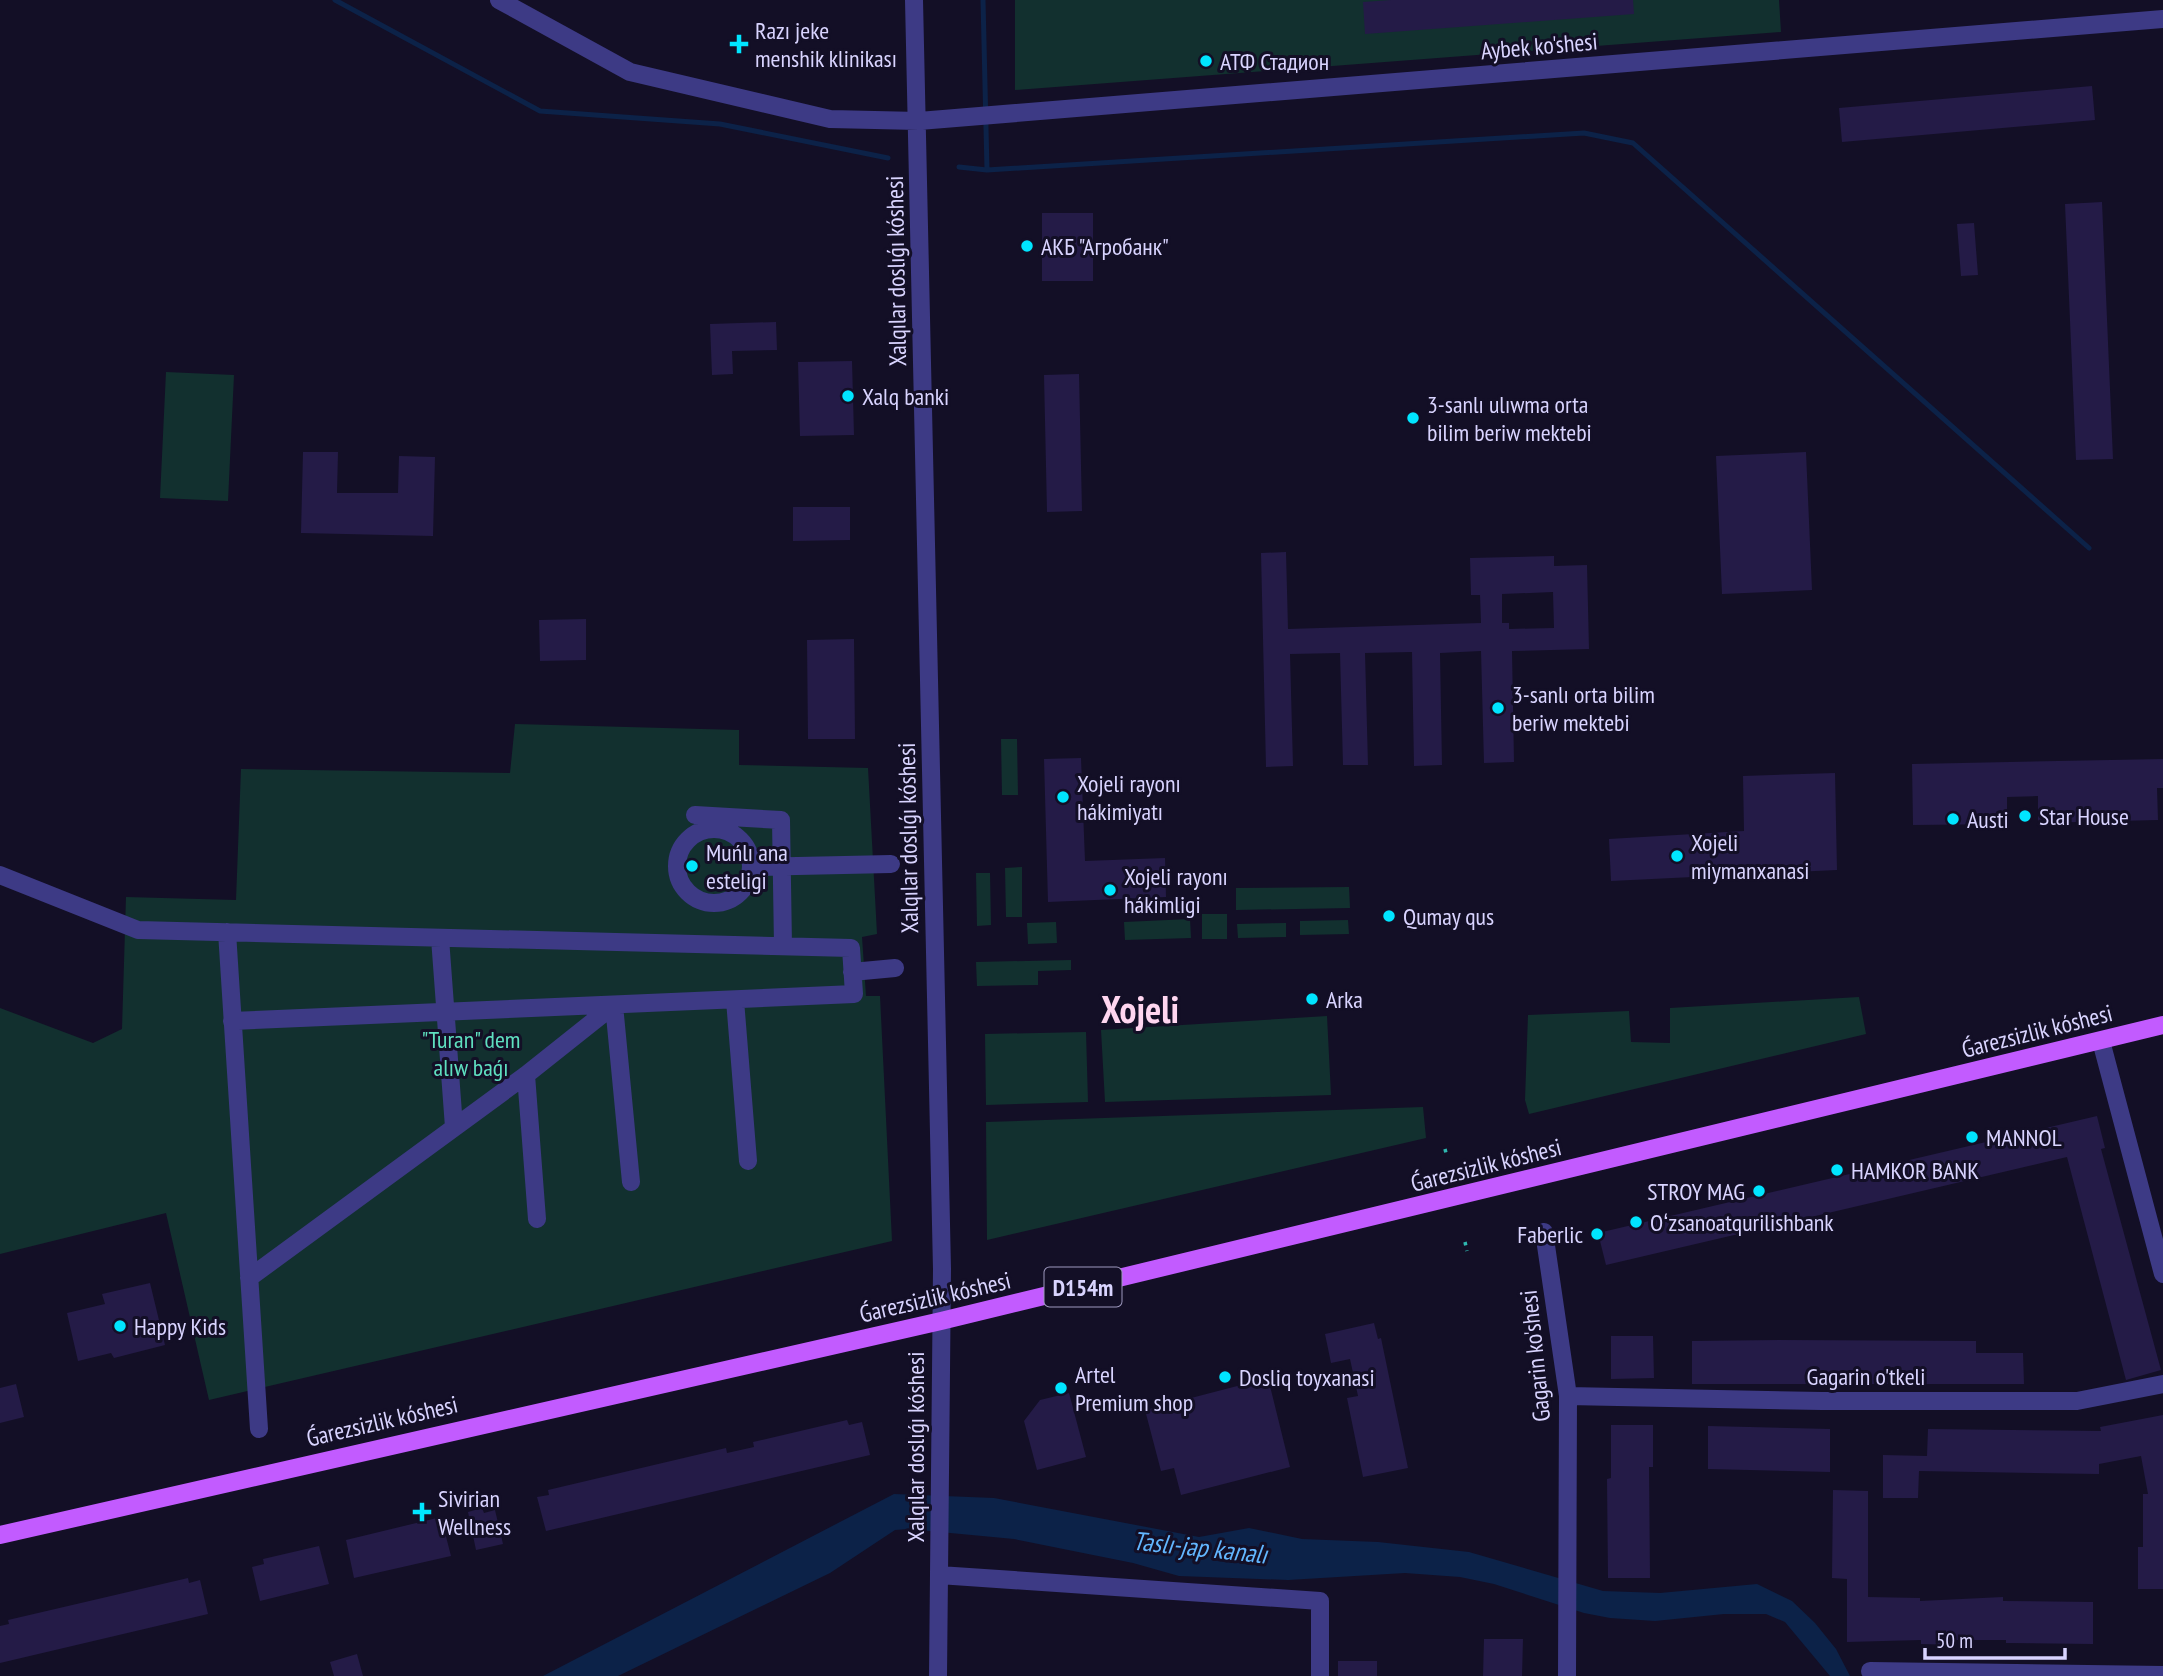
<svg xmlns="http://www.w3.org/2000/svg" width="2163" height="1676" viewBox="0 0 2163 1676" font-family="'PT Sans Narrow',sans-serif">
  <rect width="100%" height="100%" fill="#130f26"/>
  <path fill="#12302f" d="M 1015,0 L 1779,0 L 1781,32 L 1015,90 Z
    M 166,372 L 234,375 L 228,501 L 160,498 Z
    M 515,724 L 739,730 L 739,765 L 868,768 L 877,934 L 862,937 L 866,996 L 880,996 L 892,1241 L 209,1400 L 166,1213 L 0,1254 L 0,1008 L 93,1043 L 122,1029 L 126,897 L 236,900 L 241,769 L 510,773 Z
    M 1001,739 L 1017,739 L 1018,795 L 1002,795 Z
    M 1022,867 L 1022,917 L 1006,917 L 1005,868 Z
    M 976,873 L 990,873 L 991,925 L 977,926 Z
    M 1349,887 L 1350,908 L 1236,910 L 1236,888 Z
    M 1202,914 L 1227,914 L 1227,939 L 1202,939 Z
    M 1190,919 L 1191,938 L 1125,940 L 1124,922 Z
    M 1348,920 L 1349,934 L 1300,935 L 1300,921 Z
    M 1056,922 L 1057,943 L 1028,944 L 1027,923 Z
    M 1286,923 L 1286,937 L 1238,938 L 1237,924 Z
    M 1071,960 L 1071,970 L 1038,971 L 1038,985 L 977,986 L 976,962 Z
    M 1859,997 L 1866,1034 L 1529,1114 L 1525,1100 L 1528,1015 L 1629,1011 L 1631,1042 L 1670,1043 L 1670,1008 Z
    M 1327,1016 L 1331,1095 L 1105,1102 L 1101,1030 Z
    M 1086,1032 L 1088,1102 L 986,1105 L 985,1034 Z
    M 1423,1107 L 1426,1138 L 987,1240 L 986,1122 Z"/>
  <path fill="#0c2248" d="M 894,1494 L 994,1498 L 1199,1537 L 1249,1528 L 1302,1539 L 1378,1542 L 1469,1552 L 1603,1591 L 1660,1593 L 1757,1584 L 1792,1601 L 1815,1623 L 1836,1649 L 1850,1676 L 1830,1676 L 1785,1622 L 1766,1614 L 1724,1614 L 1655,1621 L 1610,1618 L 1584,1613 L 1494,1584 L 1460,1577 L 1405,1573 L 1288,1580 L 1179,1576 L 1133,1563 L 1014,1539 L 908,1529 L 895,1530 L 830,1573 L 618,1676 L 543,1676 Z"/>
  <g fill="none" stroke-linecap="round" stroke-linejoin="round">
    <path stroke="#0c2248" stroke-width="5" d="M 335,0 L 540,111 L 720,124 L 888,158
      M 983,0 L 987,170
      M 959,167 L 987,170 L 1584,133 L 1633,143 L 2089,548"/>
  </g>
  <path fill="#241b47" fill-rule="evenodd" d="M 1391,0 L 1633,0 L 1634,14 L 1365,34 L 1363,2 Z
    M 2092,86 L 2095,120 L 1842,142 L 1839,108 Z
    M 2102,202 L 2113,459 L 2076,460 L 2065,204 Z
    M 1042,213 L 1093,213 L 1093,281 L 1042,281 Z
    M 1974,223 L 1978,275 L 1961,276 L 1957,224 Z
    M 776,322 L 777,350 L 732,351 L 733,374 L 712,375 L 710,324 Z
    M 852,361 L 854,435 L 800,436 L 798,362 Z
    M 1079,374 L 1082,511 L 1047,512 L 1044,375 Z
    M 303,452 L 338,452 L 337,493 L 398,493 L 399,456 L 435,457 L 433,536 L 301,533 Z
    M 1806,452 L 1812,590 L 1722,594 L 1716,456 Z
    M 793,507 L 850,507 L 850,540 L 793,541 Z
    M 1286,552 L 1288,629 L 1481,623 L 1480,595 L 1471,595 L 1470,558 L 1554,556 L 1554,566 L 1587,565 L 1589,649 L 1512,651 L 1514,762 L 1484,763 L 1481,651 L 1440,653 L 1442,765 L 1414,766 L 1412,652 L 1365,653 L 1368,765 L 1343,765 L 1340,653 L 1290,654 L 1293,766 L 1266,767 L 1261,553 ZM 1553,592 L 1554,628 L 1509,629 L 1509,623 L 1502,623 L 1502,594 Z
    M 586,619 L 586,660 L 540,661 L 539,620 Z
    M 854,639 L 855,739 L 808,739 L 807,640 Z
    M 1081,758 L 1085,861 L 1165,858 L 1166,897 L 1048,902 L 1044,759 Z
    M 2163,759 L 2163,788 L 2157,788 L 2158,820 L 2038,823 L 2038,796 L 2007,797 L 2007,824 L 1913,825 L 1912,764 Z
    M 1835,773 L 1837,870 L 1611,881 L 1609,839 L 1744,831 L 1743,776 Z
    M 2097,1116 L 2105,1148 L 2101,1149 L 2161,1370 L 2126,1380 L 2067,1157 L 1606,1265 L 1598,1233 Z
    M 150,1283 L 165,1345 L 114,1358 L 111,1353 L 78,1361 L 67,1313 L 105,1304 L 102,1294 Z
    M 1374,1323 L 1378,1339 L 1381,1338 L 1408,1468 L 1363,1477 L 1347,1398 L 1358,1396 L 1350,1359 L 1331,1363 L 1325,1334 Z
    M 1611,1336 L 1653,1336 L 1654,1378 L 1611,1379 Z
    M 1780,1340 L 1976,1341 L 1976,1353 L 2023,1353 L 2024,1384 L 1692,1384 L 1692,1341 Z
    M 1268,1378 L 1290,1467 L 1181,1495 L 1174,1468 L 1161,1471 L 1145,1410 Z
    M 16,1384 L 24,1417 L 0,1423 L 0,1388 Z
    M 1069,1393 L 1086,1457 L 1037,1470 L 1024,1421 L 1040,1400 Z
    M 2163,1415 L 2163,1589 L 2138,1589 L 2138,1547 L 2143,1547 L 2143,1494 L 2148,1494 L 2141,1456 L 2099,1464 L 2099,1474 L 1919,1471 L 1918,1498 L 1883,1498 L 1883,1455 L 1927,1456 L 1928,1429 L 2101,1431 L 2100,1427 Z
    M 847,1420 L 849,1425 L 862,1422 L 870,1455 L 546,1531 L 537,1497 L 549,1495 L 548,1490 L 726,1448 L 727,1453 L 754,1447 L 753,1442 Z
    M 1611,1425 L 1653,1425 L 1653,1467 L 1649,1467 L 1650,1578 L 1608,1578 L 1607,1479 L 1611,1478 Z
    M 1708,1426 L 1830,1429 L 1830,1472 L 1708,1469 Z
    M 1833,1490 L 1868,1491 L 1868,1597 L 1920,1598 L 1920,1601 L 2003,1597 L 2003,1601 L 2093,1602 L 2093,1644 L 2006,1643 L 2006,1640 L 1956,1640 L 1956,1645 L 1921,1644 L 1921,1640 L 1847,1642 L 1847,1579 L 1832,1578 Z
    M 482,1508 L 484,1513 L 495,1510 L 503,1544 L 476,1550 L 468,1512 Z
    M 441,1517 L 451,1556 L 354,1578 L 346,1540 Z
    M 319,1546 L 329,1584 L 260,1601 L 252,1567 L 264,1564 L 263,1559 Z
    M 188,1578 L 189,1583 L 200,1580 L 208,1614 L 0,1663 L 0,1626 L 9,1624 L 8,1620 Z
    M 1484,1639 L 1523,1639 L 1522,1676 L 1483,1676 Z
    M 357,1654 L 363,1676 L 334,1676 L 330,1662 Z
    M 1338,1661 L 1377,1661 L 1377,1676 L 1338,1676 Z"/>
  <g fill="none" stroke-linecap="round" stroke-linejoin="round">
    <path stroke="#2fb8b0" stroke-width="3.5" stroke-dasharray="3.5 5" stroke-linecap="butt" d="M 1445,1149 L 1447,1157
      M 1465,1242 L 1467,1251"/>
    <path stroke="#3d3a85" stroke-width="18" d="M 499,0 L 630,72 L 830,119 L 919,121 L 2163,19
      M 914,0 L 942,1269 L 938,1676
      M 695,815 L 781,820 L 783,946
      M677 866a37 37 0 1 1 74 0a37 37 0 1 1-74 0Z
      M 751,867 L 891,864
      M 0,875 L 138,930 L 851,948 L 854,994 L 232,1021
      M 227,932 L 259,1429
      M 440,938 L 454,1127
      M 852,972 L 895,968
      M 735,1000 L 748,1161
      M 614,1005 L 631,1182
      M 2101,1041 L 2163,1274
      M 526,1075 L 537,1219
      M 1544,1232 L 1568,1396 L 1567,1676
      M 249,1278 L 526,1075 L 614,1005
      M 1568,1396 L 1822,1401 L 2077,1401 L 2163,1384
      M 939,1575 L 1320,1601 L 1320,1676
      M 1870,1671 L 2163,1675"/>
    <path stroke="#c25bff" stroke-width="18" d="M 0,1535 L 941,1321 L 2163,1025"/>
  </g>
  <g fill="#00e5ff" stroke="#130f26" stroke-width="2.5">
    <path d="M735.5 33.5h7v7h7v7h-7v7h-7v-7h-7v-7h7z"/>
    <circle cx="1206" cy="61" r="7"/>
    <circle cx="1027" cy="246" r="7"/>
    <circle cx="848" cy="396" r="7"/>
    <circle cx="1413" cy="418" r="7"/>
    <circle cx="1498" cy="708" r="7"/>
    <circle cx="1063" cy="797" r="7"/>
    <circle cx="2025" cy="816" r="7"/>
    <circle cx="1953" cy="819" r="7"/>
    <circle cx="1677" cy="856" r="7"/>
    <circle cx="692" cy="866" r="7"/>
    <circle cx="1110" cy="890" r="7"/>
    <circle cx="1389" cy="916" r="7"/>
    <circle cx="1312" cy="999" r="7"/>
    <circle cx="1972" cy="1137" r="7"/>
    <circle cx="1837" cy="1170" r="7"/>
    <circle cx="1759" cy="1191" r="7"/>
    <circle cx="1636" cy="1222" r="7"/>
    <circle cx="1597" cy="1234" r="7"/>
    <circle cx="120" cy="1326" r="7"/>
    <circle cx="1225" cy="1377" r="7"/>
    <circle cx="1061" cy="1388" r="7"/>
    <path d="M418.5 1501.5h7v7h7v7h-7v7h-7v-7h-7v-7h7z"/>
  </g>
  <g text-anchor="middle" dominant-baseline="central" stroke-width="6" stroke-linejoin="round" paint-order="stroke">
    <rect fill="#130f26" stroke="#9e99be" stroke-width="2" x="1044.5" y="1267.5" width="77" height="39" rx="5"/>
    <g font-size="23" font-weight="bold" fill="#d9d4ff">
      <text x="1083" y="1287">D154m</text>
    </g>
    <g font-size="24" fill="#d9d4ff" stroke="#130f26" text-anchor="start">
      <text x="755" y="30">Razı jeke<tspan x="755" dy="28">menshik klinikası</tspan></text>
      <text x="1220" y="61">АТФ Стадион</text>
      <text x="1041" y="246">АКБ "Агробанк"</text>
      <text x="862" y="396">Xalq banki</text>
      <text x="1427" y="404">3-sanlı ulıwma orta<tspan x="1427" dy="28">bilim beriw mektebi</tspan></text>
      <text x="1512" y="694">3-sanlı orta bilim<tspan x="1512" dy="28">beriw mektebi</tspan></text>
      <text x="1077" y="783">Xojeli rayonı<tspan x="1077" dy="28">hákimiyatı</tspan></text>
      <text x="2039" y="816">Star House</text>
      <text x="1967" y="819">Austi</text>
      <text x="1691" y="842">Xojeli<tspan x="1691" dy="28">miymanxanasi</tspan></text>
      <text x="706" y="852">Muńlı ana<tspan x="706" dy="28">esteligi</tspan></text>
      <text x="1124" y="876">Xojeli rayonı<tspan x="1124" dy="28">hákimligi</tspan></text>
      <text x="1403" y="916">Qumay qus</text>
      <text x="1326" y="999">Arka</text>
      <text x="1986" y="1137">MANNOL</text>
      <text x="1851" y="1170">HAMKOR BANK</text>
      <text x="1745" y="1191" text-anchor="end">STROY MAG</text>
      <text x="1650" y="1222">Oʻzsanoatqurilishbank</text>
      <text x="1583" y="1234" text-anchor="end">Faberlic</text>
      <text x="134" y="1326">Happy Kids</text>
      <text x="1075" y="1374">Artel<tspan x="1075" dy="28">Premium shop</tspan></text>
      <text x="1239" y="1377">Dosliq toyxanasi</text>
      <text x="438" y="1498">Sivirian<tspan x="438" dy="28">Wellness</tspan></text>
    </g>
    <g font-size="24" fill="#d9d4ff" stroke="#130f26">
      <text transform="translate(1539 46) rotate(-5)">Aybek ko'shesi</text>
      <text transform="translate(896 271) rotate(-91)">Xalqılar doslıǵı kóshesi</text>
      <text transform="translate(908 838) rotate(-91)">Xalqılar doslıǵı kóshesi</text>
      <text transform="translate(2037 1031) rotate(-14)">Ǵarezsizlik kóshesi</text>
      <text transform="translate(1486 1165) rotate(-14)">Ǵarezsizlik kóshesi</text>
      <text transform="translate(935 1297) rotate(-13)">Ǵarezsizlik kóshesi</text>
      <text transform="translate(1535 1356) rotate(-96)">Gagarin ko'shesi</text>
      <text x="1866" y="1376">Gagarin o'tkeli</text>
      <text transform="translate(382 1421) rotate(-13)">Ǵarezsizlik kóshesi</text>
      <text transform="translate(915 1447) rotate(-90)">Xalqılar doslıǵı kóshesi</text>
    </g>
    <g font-size="24" fill="#5fe0c0" stroke="#130f26">
      <text x="471" y="1039">"Turan" dem<tspan x="471" dy="28">alıw baǵı</tspan></text>
    </g>
    <g font-size="26" font-style="italic" fill="#62b6ff" stroke="#130f26">
      <text transform="translate(1200 1547) rotate(6)">Taslı-jap kanalı</text>
    </g>
    <g font-size="38" font-weight="bold" fill="#ffd6f0" stroke="#130f26">
      <text x="1140" y="1008">Xojeli</text>
    </g>
  </g>
  <path d="M1925 1648v10h140v-10" fill="none" stroke="#d9d4ff" stroke-width="3.5"/>
  <text x="1936" y="1648" font-size="21" fill="#d9d4ff" stroke="#130f26" stroke-width="5" paint-order="stroke">50 m</text>
</svg>
